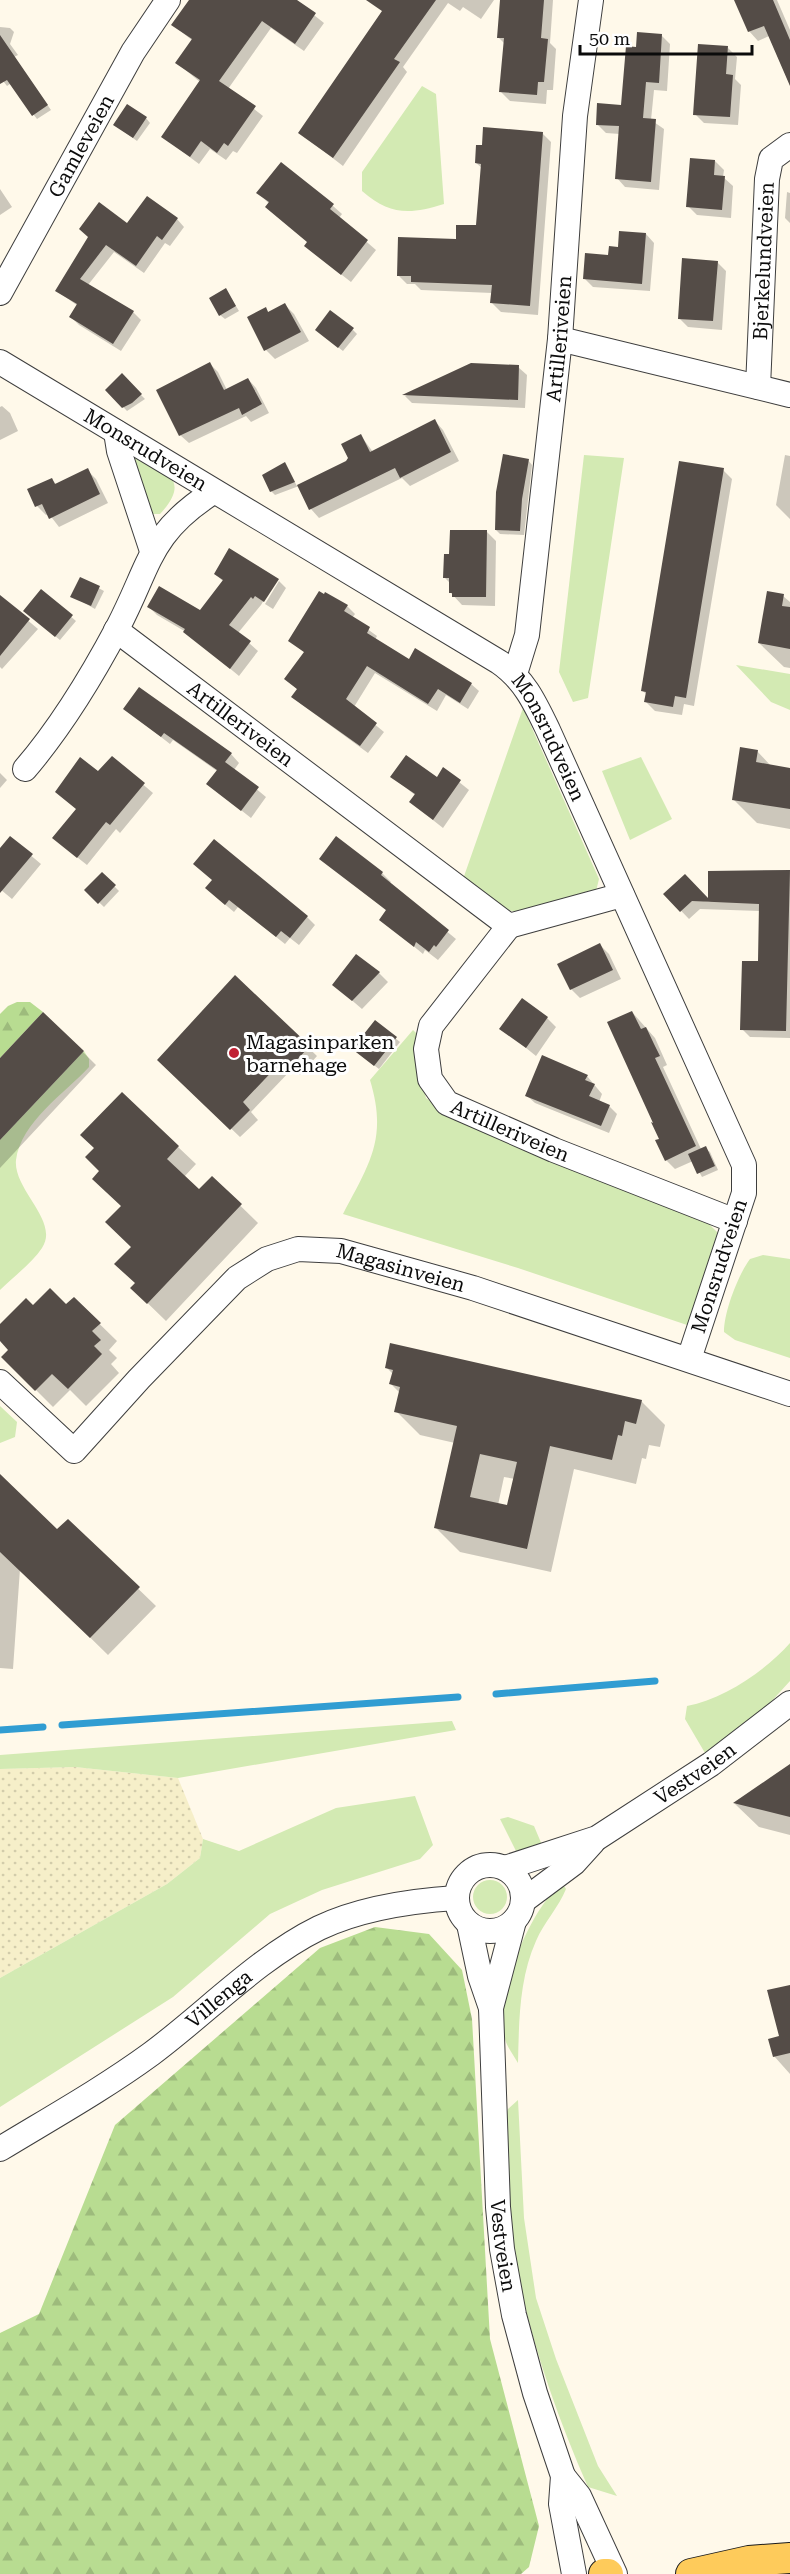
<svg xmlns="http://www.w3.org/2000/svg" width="790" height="2574" viewBox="0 0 790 2574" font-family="'Roboto Serif',serif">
  <defs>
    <pattern id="farmland-dots" width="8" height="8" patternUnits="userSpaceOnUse" patternTransform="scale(1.5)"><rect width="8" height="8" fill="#f6efc9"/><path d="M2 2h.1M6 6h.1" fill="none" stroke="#d2ccab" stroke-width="1.8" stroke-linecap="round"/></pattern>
    <pattern id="forest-firs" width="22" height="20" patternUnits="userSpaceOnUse" patternTransform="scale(1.5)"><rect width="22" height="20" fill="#b8dc91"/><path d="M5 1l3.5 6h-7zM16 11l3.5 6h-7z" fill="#9dbb7c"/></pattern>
  </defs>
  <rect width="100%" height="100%" fill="#fff9ea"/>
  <path fill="url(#farmland-dots)" d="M 75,1767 L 178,1778 L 203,1839 L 200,1858 L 167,1884 L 0,1978 L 0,1769 Z"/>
  <path fill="#d3eab3" d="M 422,86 L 436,94 L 444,204 C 409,215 390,215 362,191 L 362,172 Z
    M 126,451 C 158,469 196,475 160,514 L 148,514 Z
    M 584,455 L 624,458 L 588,698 L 573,702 L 559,672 Z
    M 736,665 L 790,674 L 790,710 L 771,702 Z
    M 523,708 L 599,879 L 596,891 L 526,913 L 507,910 L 462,882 Z
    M 641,757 L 672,819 L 630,840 L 602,771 Z
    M 413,1030 L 421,1038 L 418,1070 L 426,1098 L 453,1117 L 709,1224 L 717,1232 L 717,1241 L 690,1326 L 518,1268 L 343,1214 C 369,1164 388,1139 370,1080 Z
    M 84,1051 L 89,1059 L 89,1067 C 65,1093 21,1122 16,1160 C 13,1190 60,1221 42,1248 C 32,1263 13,1277 0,1290 L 0,1140 Z
    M 763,1255 L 790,1259 L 790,1358 L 735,1340 L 724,1332 C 724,1312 738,1275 750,1259 Z
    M 0,1406 L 17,1422 L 15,1437 L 0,1443 Z
    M 790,1643 L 790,1681 L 769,1704 L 705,1753 L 685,1719 L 687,1706 C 724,1699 765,1671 790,1643 Z
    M 452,1721 L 456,1730 L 178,1778 L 75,1767 L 0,1769 L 0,1755 Z
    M 415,1796 L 433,1845 L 420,1859 L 322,1890 L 270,1914 L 173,1997 L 0,2107 L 0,1978 L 167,1884 L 200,1858 L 203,1839 L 239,1851 L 336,1808 Z
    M 508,1817 L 534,1826 L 542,1845 L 534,1850 L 516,1851 L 500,1819 Z
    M473 1897a17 17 0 1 1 34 0a17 17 0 1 1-34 0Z
    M 562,1883 L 566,1889 C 559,1907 544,1922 536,1941 C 519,1979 519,2022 518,2063 C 514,2056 507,2047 505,2039 C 493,1997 530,1909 562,1883 Z
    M 518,2100 L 524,2218 L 536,2298 L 556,2359 L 598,2466 L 617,2496 L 588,2487 C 555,2412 529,2336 514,2255 C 506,2210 507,2162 505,2117 L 508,2109 Z"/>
  <path fill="url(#forest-firs)" d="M 17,1002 L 30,1002 L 43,1012 L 0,1058 L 0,1014 L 8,1006 Z
    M 375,1927 L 429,1934 L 462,1970 L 472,2019 L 490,2339 L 539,2526 L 529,2567 L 521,2574 L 0,2574 L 0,2333 L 39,2314 L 115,2125 L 320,1948 Z"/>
  <path fill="#0003" fill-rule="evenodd" d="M 221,0 L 295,0 L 324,23 L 304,51 L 271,28 L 228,89 L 263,116 L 237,153 L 233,151 L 226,160 L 210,149 L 199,164 L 163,137 L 200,82 L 177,63 L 193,41 L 173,25 Z
    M 390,0 L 494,0 L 481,19 L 463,7 L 460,11 L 448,3 L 403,67 L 407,72 L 343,166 L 300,133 Z
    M 501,0 L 553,0 L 550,43 L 556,49 L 553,90 L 547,90 L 546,104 L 510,101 L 501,92 L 505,44 L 498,37 Z
    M 735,0 L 777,0 L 790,30 L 790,85 L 769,36 L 758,41 L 749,31 Z
    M 0,27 L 10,28 L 14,32 L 10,44 L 18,55 L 14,57 L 51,110 L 37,119 L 10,84 L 7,86 L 0,77 Z
    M 661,35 L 670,44 L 667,91 L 654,90 L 651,120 L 664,129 L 659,190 L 625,187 L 617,178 L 620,134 L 606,133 L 597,124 L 622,106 L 637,48 Z
    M 728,48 L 737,57 L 735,79 L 741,85 L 738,125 L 704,123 L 695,114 Z
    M 146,118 L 150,123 L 137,141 L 115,125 Z
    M 542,133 L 551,142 L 538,315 L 501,312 L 492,303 L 492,293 L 421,290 L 415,284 L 407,284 L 398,275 L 477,226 L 482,168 L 476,163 Z
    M 715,161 L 724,170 L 723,177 L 733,186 L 731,218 L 697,215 L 688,206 Z
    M 0,189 L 12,207 L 0,215 Z
    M 787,192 L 790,193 L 790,223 L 785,218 Z
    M 258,193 L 333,206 L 342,214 L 339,218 L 376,250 L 351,282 L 315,254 L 309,242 Z
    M 177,219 L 184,227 L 170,246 L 165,243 L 144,273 L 114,252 L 88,285 L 133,312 L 141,320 L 121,351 L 79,325 L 71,317 L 78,306 L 57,291 L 90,238 L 127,226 Z
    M 646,234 L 654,243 L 650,291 L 593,287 L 584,278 L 620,248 Z
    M 717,262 L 726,271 L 722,330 L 688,327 L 679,318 Z
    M 226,290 L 239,311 L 225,319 L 220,315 Z
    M 285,305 L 294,314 L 309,341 L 275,359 L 266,350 L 266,309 L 269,313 Z
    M 353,330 L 357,334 L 343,351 L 321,334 Z
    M 210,364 L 218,372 L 227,390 L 248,379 L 256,388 L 269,413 L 251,422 L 246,416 L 189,443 L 180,435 Z
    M 472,365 L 518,367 L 527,375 L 525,408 L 412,403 L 405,396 Z
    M 122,376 L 145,399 L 127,411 L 107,390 Z
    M 2,406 L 10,413 L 18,431 L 0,440 L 0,407 Z
    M 435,421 L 443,430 L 459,461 L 410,486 L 402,478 L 319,518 L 311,509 L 299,486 L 275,495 L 271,491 L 285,464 L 297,486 L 347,462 L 361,436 L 373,452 Z
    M 785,455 L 790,456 L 790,519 L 776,505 Z
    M 528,460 L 532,465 L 524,535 L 500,534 L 496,530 Z
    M 87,470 L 96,479 L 108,503 L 59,527 L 49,514 L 46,515 L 37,506 L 51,479 L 57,485 Z
    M 723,470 L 732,479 L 694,706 L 684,704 L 682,715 L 655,711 L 646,702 L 647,695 L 643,691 Z
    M 487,532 L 496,541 L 495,606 L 462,605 L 450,592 L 450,583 L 445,578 L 451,556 Z
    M 215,574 L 276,580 L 261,605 L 238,633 L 258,651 L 239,676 L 186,632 L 157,615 L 149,607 L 200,612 L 224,582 Z
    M 80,578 L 104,591 L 95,609 L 72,596 Z
    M 279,581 L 286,588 L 273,609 L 265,604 Z
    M 41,591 L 76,621 L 60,640 L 29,615 Z
    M 326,594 L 347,606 L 355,614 L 352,618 L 377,636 L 375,640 L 409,661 L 471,684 L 479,691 L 468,709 L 446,695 L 437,711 L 375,673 L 354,707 L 384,732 L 368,753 L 301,704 L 293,697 L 298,690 L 286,679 L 305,653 L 290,641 Z
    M 783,596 L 790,602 L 790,668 L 784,667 L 759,643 Z
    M 0,597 L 38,629 L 2,669 L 0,667 Z
    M 125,709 L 231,754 L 239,763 L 234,770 L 266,797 L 251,818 L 208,784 L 217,771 L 173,740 L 170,744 Z
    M 757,751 L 771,766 L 790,769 L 790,829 L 757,823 L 733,799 Z
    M 112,758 L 153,793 L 120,833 L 116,829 L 87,865 L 63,846 L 78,810 L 98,774 Z
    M 444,770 L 469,790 L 443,828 L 410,802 L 415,795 L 392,777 L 437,779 Z
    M 0,773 L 7,780 L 0,788 Z
    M 10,838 L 41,864 L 12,899 L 0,889 L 0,850 Z
    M 321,859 L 382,873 L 391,882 L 389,884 L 456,939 L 438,960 L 425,950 L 423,954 L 381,919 L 387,911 Z
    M 790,872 L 790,1038 L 750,1037 L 742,1029 L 760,963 L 760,911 L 700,909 L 689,919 L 665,894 L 709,902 Z
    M 102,874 L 119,891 L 104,907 L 86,890 Z
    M 215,896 L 307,917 L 315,925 L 299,945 L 290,938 L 285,944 L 238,907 L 234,912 Z
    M 600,945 L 609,954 L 621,979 L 580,998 L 571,989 Z
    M 379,973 L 388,982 L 362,1009 L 334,985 Z
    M 235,977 L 317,1056 L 300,1075 L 292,1069 L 251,1112 L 258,1120 L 240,1137 L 159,1060 Z
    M 632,1012 L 655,1038 L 667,1065 L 663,1067 L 701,1149 L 705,1148 L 710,1152 L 718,1170 L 702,1177 L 693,1161 L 675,1169 L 666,1160 Z
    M 547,1018 L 556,1027 L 536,1056 L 501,1028 Z
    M 375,1022 L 400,1042 L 379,1069 L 358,1053 Z
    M 83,1052 L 96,1065 L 0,1168 L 0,1060 Z
    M 587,1076 L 602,1094 L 599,1102 L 609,1106 L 617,1114 L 609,1133 L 535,1103 L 526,1095 Z
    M 122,1094 L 196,1164 L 184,1177 L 199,1191 L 212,1178 L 258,1223 L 166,1321 L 132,1288 L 136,1284 L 132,1247 L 122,1206 L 101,1171 L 96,1148 Z
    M 74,1299 L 117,1341 L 109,1350 L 117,1358 L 111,1364 L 119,1373 L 86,1406 L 70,1390 L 53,1407 L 3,1357 L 11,1350 L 0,1339 L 0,1326 L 33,1307 L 66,1307 Z
    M 386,1367 L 641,1401 L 665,1425 L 660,1447 L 649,1445 L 646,1459 L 642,1458 L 636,1484 L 574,1469 L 551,1572 L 460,1552 L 436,1528 L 455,1443 L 420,1435 L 396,1411 L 400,1393 L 391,1384 L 393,1374 ZM 504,1477 L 515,1479 L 508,1507 L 498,1505 Z
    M 0,1485 L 57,1531 L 68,1521 L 156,1606 L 108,1655 L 20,1569 L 13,1669 L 0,1668 Z
    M 790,1766 L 790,1835 L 759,1827 L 735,1804 Z
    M 790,1986 L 790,2074 L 774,2056 L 781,2037 Z"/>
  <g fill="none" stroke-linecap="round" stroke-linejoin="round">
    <path stroke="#319dd2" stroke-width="7" d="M 496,1694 L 655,1681
      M 62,1725 L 458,1697
      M 0,1730 L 43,1727"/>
  </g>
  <path fill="#544c47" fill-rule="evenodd" d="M 189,0 L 297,0 L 316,13 L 295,44 L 262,21 L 219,81 L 256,106 L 228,146 L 224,143 L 217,153 L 201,141 L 190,157 L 161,137 L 200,80 L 175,63 L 192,39 L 171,25 Z
    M 366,0 L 436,0 L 394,59 L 400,62 L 333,158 L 298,133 L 382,11 Z
    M 500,0 L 544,0 L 541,38 L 548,39 L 544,82 L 538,82 L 537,95 L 499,92 L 504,38 L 497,38 Z
    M 734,0 L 773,0 L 790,40 L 790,86 L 764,26 L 748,32 Z
    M 637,32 L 662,34 L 659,83 L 646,82 L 643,118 L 656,119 L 651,182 L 615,179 L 619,126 L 596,125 L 597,103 L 621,105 L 626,46 L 636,47 Z
    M 0,35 L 48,105 L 32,116 L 7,80 L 0,84 Z
    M 698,44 L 728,46 L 726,74 L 733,75 L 730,117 L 693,115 Z
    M 127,104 L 147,117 L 133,138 L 113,125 Z
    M 483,127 L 543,132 L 530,306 L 490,303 L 492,285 L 411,282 L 411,276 L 397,276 L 398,237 L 456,239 L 456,225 L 476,225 L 481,164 L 475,163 L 476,145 L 482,145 Z
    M 690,158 L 715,160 L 714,175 L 725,176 L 722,210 L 686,207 Z
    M 281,162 L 334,204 L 330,209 L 368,240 L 341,275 L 304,246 L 307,242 L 265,207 L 269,202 L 256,193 Z
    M 147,196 L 178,218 L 162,240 L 157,236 L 136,266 L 106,245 L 80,279 L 134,311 L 113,344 L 69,317 L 77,304 L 55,291 L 88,237 L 79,229 L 99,202 L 127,223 Z
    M 619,231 L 646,233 L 642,284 L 583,279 L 585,253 L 608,255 L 609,246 L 618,247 Z
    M 682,258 L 718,261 L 713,321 L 678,319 Z
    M 226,288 L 236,306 L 219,316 L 209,298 Z
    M 285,303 L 301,332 L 264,351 L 247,317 L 266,307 L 268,312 Z
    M 330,310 L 354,328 L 338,348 L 315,330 Z
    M 210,362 L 224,390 L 248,378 L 262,404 L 242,415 L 239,408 L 179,436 L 156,390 Z
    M 471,363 L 519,365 L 518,400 L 402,395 Z
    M 122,373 L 142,394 L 132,403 L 122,408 L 105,390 Z
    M 435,419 L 451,452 L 400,478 L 395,468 L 309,510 L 297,485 L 346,461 L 348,458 L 341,444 L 361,434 L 370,452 Z
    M 503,454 L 529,459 L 522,499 L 520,531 L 495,530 L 496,492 Z
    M 679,461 L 724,468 L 686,698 L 675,696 L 673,707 L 644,702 L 646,692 L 641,691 Z
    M 285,462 L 295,482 L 270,492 L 262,475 Z
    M 88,468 L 100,494 L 49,519 L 42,504 L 35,507 L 27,489 L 52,478 L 55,484 Z
    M 450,530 L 487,530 L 486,597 L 452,597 L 452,593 L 449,593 L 449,578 L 443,578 L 444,554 L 449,554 Z
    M 229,548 L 279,579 L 264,602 L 255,596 L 253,599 L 251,597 L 229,625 L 251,641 L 230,669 L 183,632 L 185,629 L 147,607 L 159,586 L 200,610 L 223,580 L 214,574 Z
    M 80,577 L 100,586 L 91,606 L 70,597 Z
    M 41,589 L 73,615 L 55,637 L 23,611 Z
    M 319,591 L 324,594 L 325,592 L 348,605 L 344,611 L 370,627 L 367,633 L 409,659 L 415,648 L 472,683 L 460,703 L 438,689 L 428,704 L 367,666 L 346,699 L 377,723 L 360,746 L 291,697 L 297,689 L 284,679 L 304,652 L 288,641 Z
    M 767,591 L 784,594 L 782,606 L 790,607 L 790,649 L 758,643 Z
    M 0,595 L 30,619 L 0,656 Z
    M 139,687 L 232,753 L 225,762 L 259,787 L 241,811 L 206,784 L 217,770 L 164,733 L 161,737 L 123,709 Z
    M 740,747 L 758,750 L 756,762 L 790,768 L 790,809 L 732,800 Z
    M 406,755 L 437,777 L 443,767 L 461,780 L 433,820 L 409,802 L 415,794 L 390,777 Z
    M 112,756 L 145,783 L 110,825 L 106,822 L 77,858 L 52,838 L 76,809 L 55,792 L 80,757 L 98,771 Z
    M 10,836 L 33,854 L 0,893 L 0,848 Z
    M 336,836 L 383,872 L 381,875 L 449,930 L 436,947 L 434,945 L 429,952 L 416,942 L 414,947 L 379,920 L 386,910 L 319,859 Z
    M 214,839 L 308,916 L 290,938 L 281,931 L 276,937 L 229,900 L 225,905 L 205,888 L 212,880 L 193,864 Z
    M 790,870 L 786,1031 L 740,1030 L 742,961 L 758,961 L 759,904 L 692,901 L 680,912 L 663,894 L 685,874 L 708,898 L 708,871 Z
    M 102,872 L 116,885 L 98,904 L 84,890 Z
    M 600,943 L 613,970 L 570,990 L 557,964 Z
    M 356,954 L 380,972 L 352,1001 L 332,985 Z
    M 235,975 L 310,1046 L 290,1067 L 282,1061 L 243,1102 L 250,1110 L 230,1130 L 157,1060 Z
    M 522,998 L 548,1017 L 526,1048 L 499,1029 Z
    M 632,1011 L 641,1029 L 646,1027 L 654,1044 L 660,1056 L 655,1058 L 696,1146 L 665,1161 L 655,1140 L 659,1139 L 651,1122 L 653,1123 L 607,1022 Z
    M 43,1012 L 84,1051 L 0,1140 L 0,1058 Z
    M 375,1020 L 397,1037 L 374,1066 L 352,1049 Z
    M 542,1055 L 588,1075 L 585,1080 L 595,1084 L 589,1096 L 610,1105 L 601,1126 L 525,1096 Z
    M 122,1092 L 179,1146 L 167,1159 L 199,1189 L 212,1176 L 242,1204 L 147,1304 L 130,1288 L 135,1283 L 114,1264 L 131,1247 L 105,1222 L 121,1206 L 92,1179 L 99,1171 L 85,1157 L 94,1148 L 80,1135 Z
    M 706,1146 L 715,1166 L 697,1174 L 688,1154 Z
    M 50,1288 L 66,1304 L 74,1297 L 101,1323 L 92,1331 L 101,1340 L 94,1346 L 102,1354 L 68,1389 L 52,1374 L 35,1391 L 1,1357 L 8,1350 L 0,1341 L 0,1324 L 26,1298 L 33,1305 Z
    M 390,1343 L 642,1400 L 636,1424 L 625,1421 L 622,1436 L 618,1435 L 612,1460 L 550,1446 L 527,1549 L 434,1528 L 457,1426 L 394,1412 L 400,1387 L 389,1384 L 393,1370 L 385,1368 ZM 480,1454 L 517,1462 L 507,1505 L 470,1497 Z
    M 0,1474 L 57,1529 L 68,1519 L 140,1587 L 90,1638 L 0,1552 Z
    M 790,1764 L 790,1817 L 733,1803 Z
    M 790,1985 L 790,2053 L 773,2057 L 768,2039 L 779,2036 L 767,1990 Z"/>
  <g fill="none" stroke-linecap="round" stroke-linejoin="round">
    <defs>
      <g id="minor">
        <path id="s1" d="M 0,293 L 133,52 L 168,0"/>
        <path d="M 560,339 L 790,395"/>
        <path id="s2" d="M 0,362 L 499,662 C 524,679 535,703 548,730 L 744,1165 L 744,1193 L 689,1359"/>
        <path id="s3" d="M 758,387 L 767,179 L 771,159 L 790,145"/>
        <path d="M 116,432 L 119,451 L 152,551"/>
        <path id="s4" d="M 116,630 L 509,926 L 622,895"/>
        <path id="s5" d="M 515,674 L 527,635 L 560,339 L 575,116 L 591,0"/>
        <path d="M 25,769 C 61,727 92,676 118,627 C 151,564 148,534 213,492"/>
        <path id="s6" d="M 509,926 L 431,1026 L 426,1049 L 430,1079 L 447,1103 L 554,1150 L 735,1221"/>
        <path id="s7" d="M 0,1382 L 74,1451 L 139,1379 L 237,1278 L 267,1259 L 298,1249 L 341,1251 L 473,1288 L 790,1394"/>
        <circle cx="490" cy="1898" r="33"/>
        <path id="s8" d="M 505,1868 L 597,1838 L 711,1764 L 790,1703"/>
        <path d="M 523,1901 L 574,1863 L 593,1842"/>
        <path id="s9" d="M 514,1921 L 491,2008 L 498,2207 L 502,2249 L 514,2315 L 535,2393 L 563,2476 L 561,2504 L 574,2574"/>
        <path d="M 469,1924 L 480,1976 L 491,2008"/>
        <path id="s10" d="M 0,2149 C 51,2118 103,2089 151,2054 C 205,2014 258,1958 319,1928 C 361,1908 409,1901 456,1898"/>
        <path d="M 563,2476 L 579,2496 L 615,2574"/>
      </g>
      <path id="major" d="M 604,2574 L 608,2574
        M 691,2574 L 749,2561 L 790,2558"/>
    </defs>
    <use href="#minor" stroke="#3e3e3e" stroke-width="26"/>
    <use href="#major" stroke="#1c1c1c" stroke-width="32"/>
    <use href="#minor" stroke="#fff" stroke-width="24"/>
    <use href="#major" stroke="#fecb5b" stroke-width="30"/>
  </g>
  <circle fill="#c01f32" stroke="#fff" stroke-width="2" cx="234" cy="1053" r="6"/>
  <g text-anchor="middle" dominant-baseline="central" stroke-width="6" stroke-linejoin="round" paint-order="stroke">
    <g font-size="20" fill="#0b0b0b" stroke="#fff">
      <text stroke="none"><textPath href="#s1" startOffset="168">Gamleveien</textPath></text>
      <text stroke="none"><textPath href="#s3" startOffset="126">Bjerkelundveien</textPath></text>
      <text stroke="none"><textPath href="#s5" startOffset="339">Artilleriveien</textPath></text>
      <text stroke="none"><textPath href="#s2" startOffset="170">Monsrudveien</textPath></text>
      <text stroke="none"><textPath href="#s4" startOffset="156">Artilleriveien</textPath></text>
      <text stroke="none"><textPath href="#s2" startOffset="674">Monsrudveien</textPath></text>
      <text stroke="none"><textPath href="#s6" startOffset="279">Artilleriveien</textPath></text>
      <text transform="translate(719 1266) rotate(-72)">Monsrudveien</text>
      <text stroke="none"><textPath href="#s7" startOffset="512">Magasinveien</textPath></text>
      <text stroke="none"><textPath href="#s8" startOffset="214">Vestveien</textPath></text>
      <text stroke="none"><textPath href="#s10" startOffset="266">Villenga</textPath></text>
      <text stroke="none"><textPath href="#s9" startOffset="328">Vestveien</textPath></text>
    </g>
    <g font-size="20" fill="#0b0b0b" stroke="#fff" text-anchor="start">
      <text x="246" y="1042">Magasinparken<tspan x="246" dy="23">barnehage</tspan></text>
    </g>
  </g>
  <path d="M580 45v9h172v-9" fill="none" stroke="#0b0b0b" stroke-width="3"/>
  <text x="589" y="45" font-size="18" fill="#0b0b0b" stroke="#ffffff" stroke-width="4.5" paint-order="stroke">50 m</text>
</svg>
